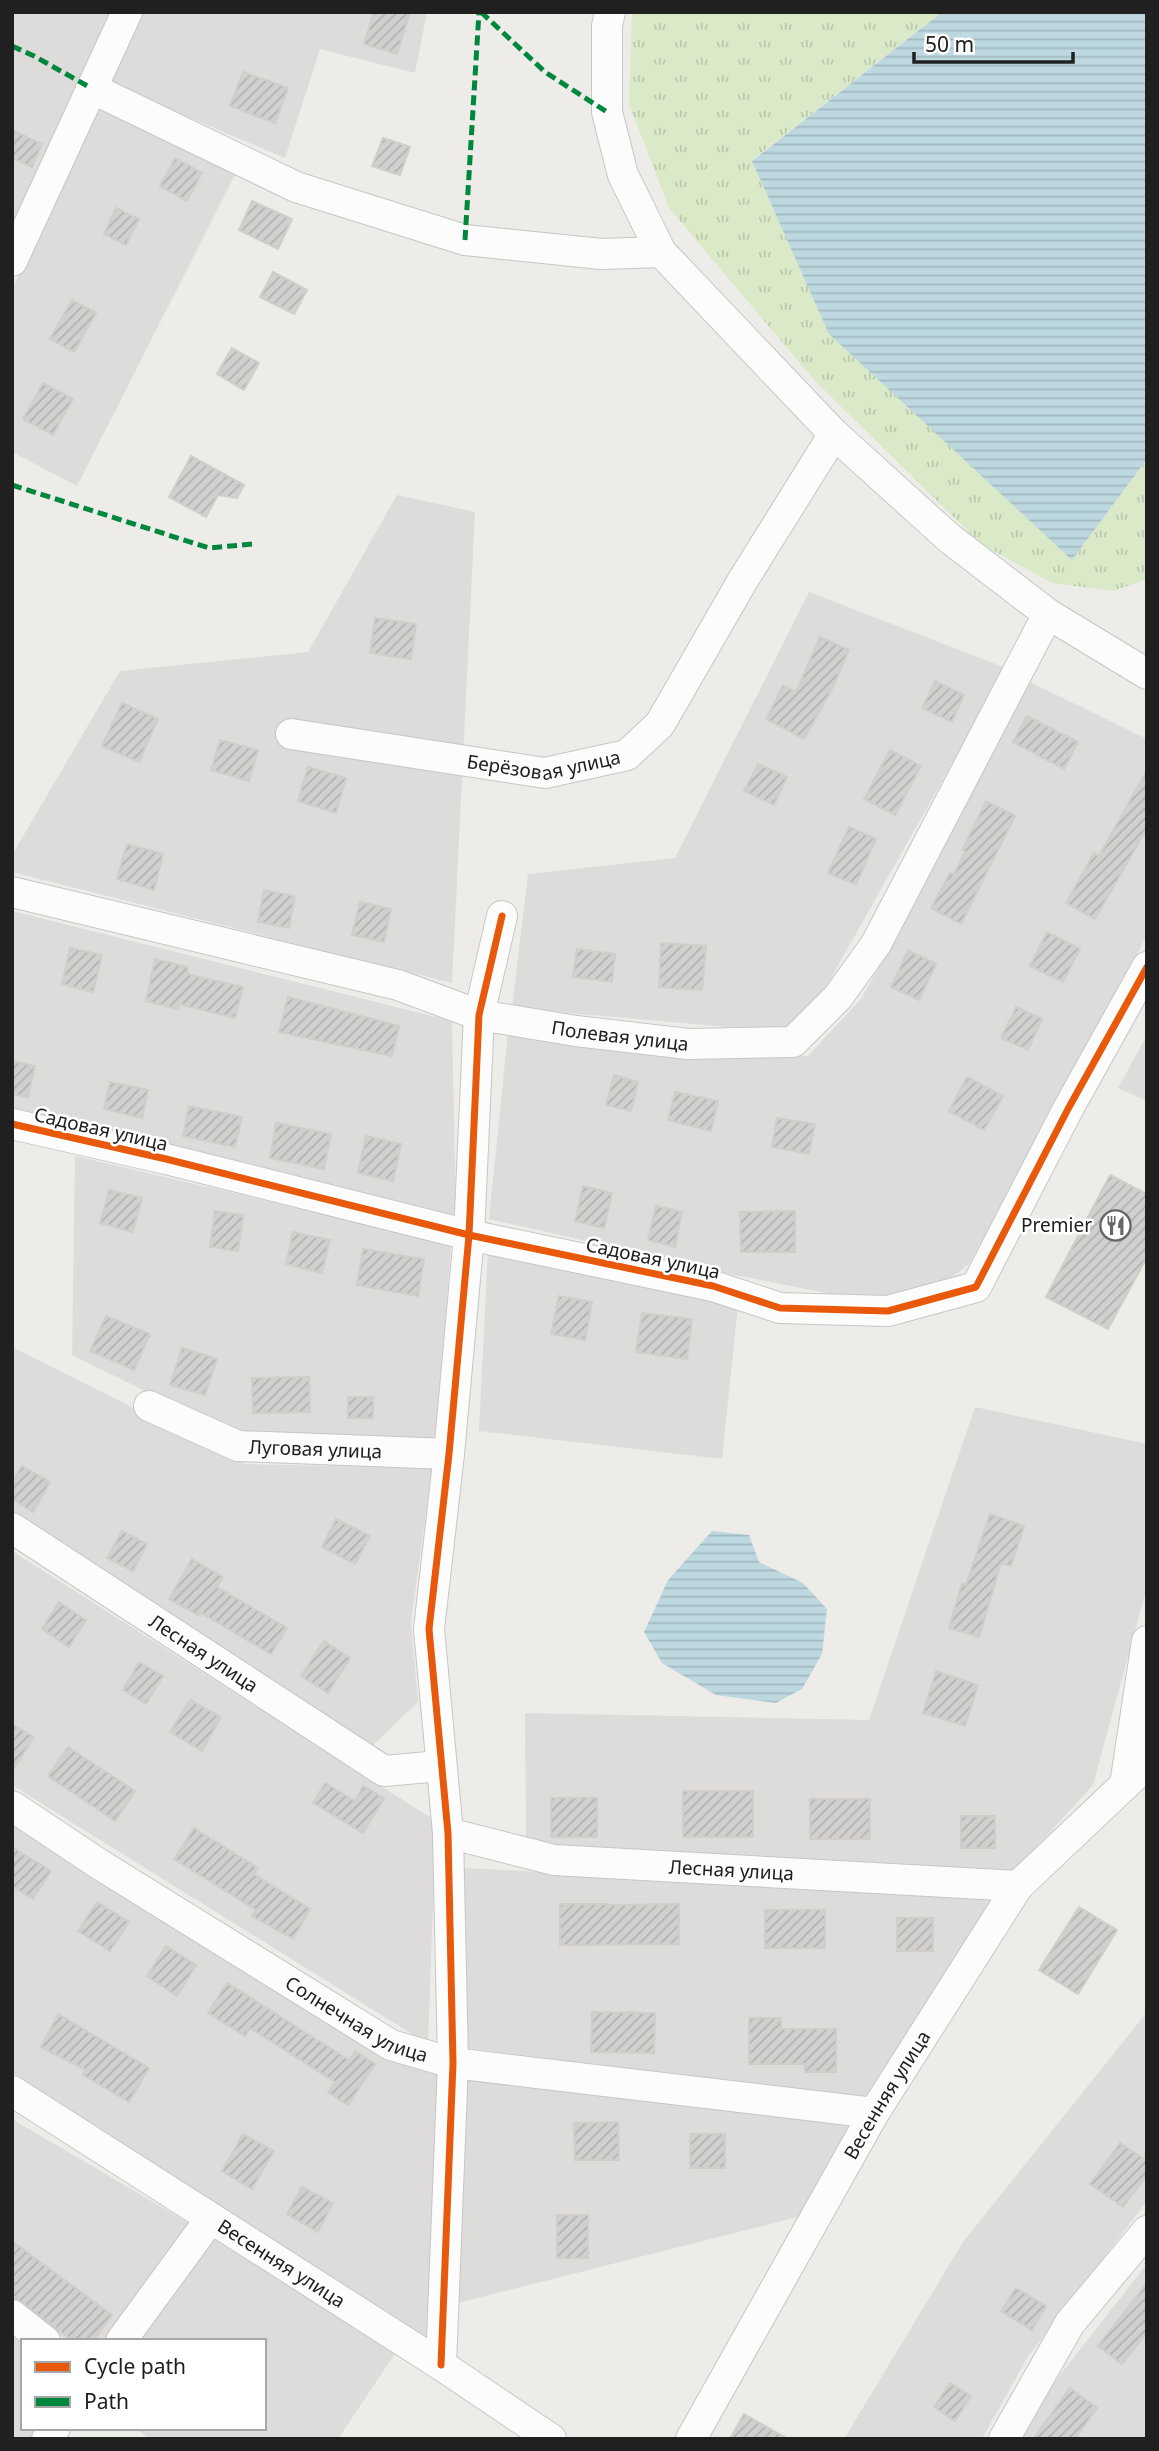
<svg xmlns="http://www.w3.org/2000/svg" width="1159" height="2451" viewBox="0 0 1159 2451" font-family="'Noto Sans',sans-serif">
  <defs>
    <pattern id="grass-tufts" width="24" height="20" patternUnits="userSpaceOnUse" patternTransform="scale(1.75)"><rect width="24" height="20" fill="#daeac9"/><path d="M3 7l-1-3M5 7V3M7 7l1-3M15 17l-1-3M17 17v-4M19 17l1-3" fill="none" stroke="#bbc8ac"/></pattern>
    <pattern id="water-rules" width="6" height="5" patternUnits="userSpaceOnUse" patternTransform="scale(1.75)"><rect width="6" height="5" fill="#bed8e0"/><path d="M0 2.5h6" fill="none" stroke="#a3b9c0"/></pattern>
    <pattern id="building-hatch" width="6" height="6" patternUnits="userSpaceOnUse" patternTransform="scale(1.75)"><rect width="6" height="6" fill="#d2d0ce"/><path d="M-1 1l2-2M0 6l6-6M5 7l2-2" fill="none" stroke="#b4b2b1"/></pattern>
  </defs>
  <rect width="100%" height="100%" fill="#eeece9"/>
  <path fill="#dddcda" d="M 12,12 L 111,12 L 12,230 Z
    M 135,12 L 425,12 L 426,17 L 415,73 L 320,49 L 285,158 L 108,83 Z
    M 98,105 L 237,171 L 77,486 L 12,452 L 12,290 Z
    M 397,495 L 475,512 L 452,983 L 12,872 L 12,855 L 120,671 L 308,652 Z
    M 809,592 L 1006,668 L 827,985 L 785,1032 L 512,1008 L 528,874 L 675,858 Z
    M 1030,682 L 1147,739 L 1147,934 L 1113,1004 L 969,1264 L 939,1287 L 888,1298 L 836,1295 L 730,1274 L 489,1219 L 508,1032 L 714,1055 L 808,1056 L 862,998 Z
    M 12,911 L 452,1021 L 456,1215 L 12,1110 Z
    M 1147,1035 L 1147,1101 L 1118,1088 Z
    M 75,1156 L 451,1244 L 436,1447 L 243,1439 L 72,1355 Z
    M 488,1250 L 738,1306 L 722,1459 L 479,1431 Z
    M 12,1347 L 245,1464 L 432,1468 L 411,1622 L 418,1702 L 368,1750 L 12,1518 Z
    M 975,1407 L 1147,1444 L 1147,1587 L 1093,1785 L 1012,1874 L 551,1851 L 526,1840 L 525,1713 L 869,1720 Z
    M 12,1551 L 436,1821 L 428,2044 L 12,1785 Z
    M 12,1814 L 442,2072 L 431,2345 L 12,2072 Z
    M 463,1868 L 1000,1894 L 867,2099 L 459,2047 Z
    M 1147,2012 L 1147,2201 L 1027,2358 L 982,2439 L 844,2439 L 963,2242 Z
    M 464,2076 L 857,2122 L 801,2216 L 458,2303 Z
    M 12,2119 L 192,2225 L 111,2341 L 67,2341 L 12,2300 Z
    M 215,2236 L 398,2349 L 338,2439 L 149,2439 L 135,2428 L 264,2428 L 264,2341 L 138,2341 Z
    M 1147,2264 L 1147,2439 L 1017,2439 L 1038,2403 Z
    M 12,2334 L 23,2342 L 23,2428 L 40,2428 L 32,2439 L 12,2439 Z"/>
  <path fill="url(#grass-tufts)" d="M 632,12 L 942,12 L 752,160 L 1072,560 L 1147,459 L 1147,579 L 1113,591 L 1052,583 L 981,544 L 814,380 L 669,208 L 629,104 Z"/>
  <path fill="url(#water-rules)" d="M 942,12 L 1147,12 L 1147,459 L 1072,560 L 829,334 L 752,161 Z
    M 712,1531 L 749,1535 L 759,1562 L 803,1583 L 827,1609 L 822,1654 L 802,1689 L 776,1703 L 716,1695 L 662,1663 L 644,1632 L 668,1580 Z"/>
  <path fill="url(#building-hatch)" stroke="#d1ceca" stroke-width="2" d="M 374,12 L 410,12 L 397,54 L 364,44 Z
    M 243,72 L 288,88 L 275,123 L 230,106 Z
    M 12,130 L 42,144 L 32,167 L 12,158 Z
    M 383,138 L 410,147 L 400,175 L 372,166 Z
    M 175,158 L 202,173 L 187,201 L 160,186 Z
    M 252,201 L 292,219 L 278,249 L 239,230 Z
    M 116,208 L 139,219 L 126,245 L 104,234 Z
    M 273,272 L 307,290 L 294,314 L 260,297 Z
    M 72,300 L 96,313 L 74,352 L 50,339 Z
    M 232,348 L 259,363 L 244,390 L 217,374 Z
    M 43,383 L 73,399 L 53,435 L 23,419 Z
    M 191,456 L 244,485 L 237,498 L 218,495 L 206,517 L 169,497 Z
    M 375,618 L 416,624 L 411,659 L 370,653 Z
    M 820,637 L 849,650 L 833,687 L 804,739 L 766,719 L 783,685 L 796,692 Z
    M 935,681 L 964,695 L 952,722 L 922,708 Z
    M 122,703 L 158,719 L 139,762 L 102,746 Z
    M 1027,716 L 1078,742 L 1064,769 L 1013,742 Z
    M 220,740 L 258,750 L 249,781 L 211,770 Z
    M 890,750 L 921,766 L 895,815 L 864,799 Z
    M 758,764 L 787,777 L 774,805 L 744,791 Z
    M 308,767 L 346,778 L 336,813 L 298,801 Z
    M 1147,770 L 1147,828 L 1095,919 L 1066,903 L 1094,853 L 1099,856 Z
    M 986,801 L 1015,816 L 961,924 L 931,908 L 950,873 L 954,874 L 965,852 L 962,850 Z
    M 849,827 L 876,839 L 856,885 L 828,873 Z
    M 127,844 L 163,854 L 154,890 L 117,879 Z
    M 264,890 L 295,896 L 289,928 L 258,922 Z
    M 360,902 L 391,909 L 384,942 L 352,935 Z
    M 1047,932 L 1080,949 L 1063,982 L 1030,966 Z
    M 661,943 L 706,946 L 702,990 L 659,987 Z
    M 70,948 L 102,955 L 93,992 L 62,984 Z
    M 577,949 L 615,954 L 612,982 L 573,977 Z
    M 908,950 L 936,964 L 919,1000 L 891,987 Z
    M 155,959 L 188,967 L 187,974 L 243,987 L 235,1018 L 179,1004 L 178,1009 L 146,1001 Z
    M 288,997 L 399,1026 L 392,1056 L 279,1032 Z
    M 1016,1007 L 1042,1019 L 1028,1050 L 1001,1038 Z
    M 12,1061 L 35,1066 L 28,1097 L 12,1094 Z
    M 614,1075 L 638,1082 L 631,1111 L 606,1105 Z
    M 967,1077 L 1003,1096 L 984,1130 L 949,1111 Z
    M 110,1082 L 148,1090 L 142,1118 L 104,1109 Z
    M 675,1092 L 718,1101 L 711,1131 L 668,1120 Z
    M 189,1106 L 242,1117 L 235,1147 L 183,1136 Z
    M 777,1118 L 815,1124 L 809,1154 L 772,1147 Z
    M 276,1123 L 331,1134 L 324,1169 L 270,1158 Z
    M 366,1136 L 401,1144 L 393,1181 L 358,1173 Z
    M 1110,1175 L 1147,1194 L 1147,1257 L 1108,1329 L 1046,1297 Z
    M 583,1186 L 612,1193 L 604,1228 L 575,1221 Z
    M 109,1190 L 142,1198 L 133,1232 L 100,1223 Z
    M 656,1206 L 682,1212 L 675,1247 L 648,1240 Z
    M 215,1211 L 243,1215 L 238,1251 L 210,1247 Z
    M 795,1211 L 795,1252 L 741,1252 L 740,1212 Z
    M 293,1232 L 330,1240 L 322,1273 L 286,1264 Z
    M 363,1249 L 424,1259 L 418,1296 L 357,1285 Z
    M 559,1296 L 592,1302 L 585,1340 L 551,1334 Z
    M 642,1313 L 692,1319 L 687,1359 L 636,1352 Z
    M 106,1316 L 150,1334 L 134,1370 L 90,1351 Z
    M 182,1348 L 217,1359 L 205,1395 L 170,1385 Z
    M 309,1377 L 310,1412 L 253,1413 L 252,1378 Z
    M 348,1397 L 373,1397 L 373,1418 L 348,1418 Z
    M 22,1466 L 50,1482 L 33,1512 L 12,1499 L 12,1482 Z
    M 990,1514 L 1024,1526 L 1011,1566 L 1001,1563 L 979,1637 L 949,1628 L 962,1583 L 966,1585 Z
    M 336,1519 L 370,1536 L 355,1564 L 322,1547 Z
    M 122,1531 L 147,1544 L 133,1571 L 107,1558 Z
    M 192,1559 L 223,1577 L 217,1587 L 287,1628 L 271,1654 L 201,1613 L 200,1616 L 169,1599 Z
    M 59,1602 L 86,1620 L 69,1647 L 42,1629 Z
    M 324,1641 L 350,1658 L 328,1693 L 301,1676 Z
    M 139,1662 L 163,1676 L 146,1704 L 123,1690 Z
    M 936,1671 L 978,1685 L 965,1726 L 923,1713 Z
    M 190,1700 L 221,1717 L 202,1751 L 170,1732 Z
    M 12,1724 L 34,1737 L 12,1771 Z
    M 68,1747 L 135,1791 L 115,1821 L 48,1776 Z
    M 325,1783 L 355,1801 L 363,1786 L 384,1798 L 363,1833 L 313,1803 Z
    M 683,1791 L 753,1791 L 753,1837 L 683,1837 Z
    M 551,1798 L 597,1798 L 597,1837 L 551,1837 Z
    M 810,1799 L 870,1799 L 870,1839 L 810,1839 Z
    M 961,1816 L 995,1816 L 995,1848 L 961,1848 Z
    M 194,1828 L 258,1868 L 254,1874 L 310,1909 L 293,1939 L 252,1916 L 256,1910 L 174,1859 Z
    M 12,1847 L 51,1871 L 33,1899 L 12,1886 Z
    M 97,1902 L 129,1922 L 110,1951 L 78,1931 Z
    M 560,1904 L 609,1904 L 609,1905 L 679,1904 L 679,1944 L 560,1945 Z
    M 1079,1907 L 1117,1930 L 1078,1994 L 1039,1970 Z
    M 765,1910 L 825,1910 L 825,1948 L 765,1948 Z
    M 897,1918 L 933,1918 L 933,1951 L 897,1951 Z
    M 166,1946 L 196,1965 L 177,1996 L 147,1976 Z
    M 227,1983 L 349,2060 L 355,2051 L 375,2064 L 348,2105 L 328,2092 L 335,2082 L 250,2028 L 245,2036 L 208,2013 Z
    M 592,2012 L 655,2013 L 654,2053 L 591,2052 Z
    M 58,2014 L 149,2068 L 129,2102 L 83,2075 L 86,2070 L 41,2047 Z
    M 749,2018 L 781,2018 L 781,2029 L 836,2029 L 836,2072 L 805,2072 L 805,2064 L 749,2064 Z
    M 618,2122 L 619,2160 L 575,2160 L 574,2123 Z
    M 243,2134 L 274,2151 L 252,2189 L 222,2171 Z
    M 690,2134 L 725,2134 L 725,2168 L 690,2168 Z
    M 1120,2143 L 1147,2161 L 1147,2175 L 1123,2207 L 1090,2184 Z
    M 302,2187 L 333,2203 L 318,2232 L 287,2214 Z
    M 557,2215 L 588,2215 L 588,2258 L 557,2258 Z
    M 12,2241 L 112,2315 L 93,2341 L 73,2341 L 12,2295 Z
    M 1147,2283 L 1147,2332 L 1122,2364 L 1098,2346 Z
    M 1016,2288 L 1046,2306 L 1032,2330 L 1001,2311 Z
    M 950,2383 L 971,2396 L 955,2421 L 934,2407 Z
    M 1070,2388 L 1097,2408 L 1075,2439 L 1033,2439 Z
    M 744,2414 L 788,2439 L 730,2439 Z"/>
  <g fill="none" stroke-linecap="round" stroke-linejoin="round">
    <defs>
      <g id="minor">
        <path d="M 610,12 L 607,26 L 607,112 L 623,175 L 661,252 L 834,434 L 949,538 L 1048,614 L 1147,674"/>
        <path d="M 91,88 L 296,187 L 465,240 L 601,254 L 661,252"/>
        <path d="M 12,261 L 127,12"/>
        <path id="s1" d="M 291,734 L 545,773 L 627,755 L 660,724 L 743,580 L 834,434"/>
        <path id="s2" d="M 12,892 L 398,985 L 479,1015 L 576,1031 L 688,1044 L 793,1042 L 838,997 L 876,944 L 1048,614"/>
        <path d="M 12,1124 L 166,1159 L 469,1235 L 713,1286 L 780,1308 L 888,1311 L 976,1287 L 1068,1109 L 1147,967"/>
        <path id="s3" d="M 149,1406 L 238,1446 L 449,1454"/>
        <path id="s4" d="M 12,1528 L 384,1771 L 440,1766"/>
        <path d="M 1125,1785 L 1147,1641"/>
        <path id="s5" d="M 12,1806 L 99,1864 L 391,2045 L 453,2063 L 874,2113"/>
        <path id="s6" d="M 448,1833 L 554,1860 L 1018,1886"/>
        <path id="s7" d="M 12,2091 L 441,2365 L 551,2439"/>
        <path d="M 12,2315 L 45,2341"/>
        <path d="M 121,2341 L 211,2218"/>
        <path d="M 441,2365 L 453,2063 L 448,1833 L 429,1629 L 449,1454 L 469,1235 L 479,1015 L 502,916"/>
        <path d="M 47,2439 L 55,2428"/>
        <path id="s8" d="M 691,2439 L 874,2113 L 1018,1886 L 1147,1764"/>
        <path d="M 1004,2439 L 1070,2323 L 1147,2231"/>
      </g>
    </defs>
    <use href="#minor" stroke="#c7c6c5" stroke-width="32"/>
    <use href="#minor" stroke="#fcfcfc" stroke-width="30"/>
    <path stroke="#00873e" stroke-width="5" stroke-dasharray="10 5" stroke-linecap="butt" d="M 481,12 L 545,72 L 607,112
      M 12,46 L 34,56 L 91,88
      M 465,240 L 479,12
      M 12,485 L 209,548 L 253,544"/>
    <defs>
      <path id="cycleway" d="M 12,1124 L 166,1159 L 469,1235 L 713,1286 L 780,1308 L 888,1311 L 976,1287 L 1068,1109 L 1147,967
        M 441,2365 L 453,2063 L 448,1833 L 429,1629 L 449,1454 L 469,1235 L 479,1015 L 502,916"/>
    </defs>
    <use href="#cycleway" stroke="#fff" stroke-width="11"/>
    <use href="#cycleway" stroke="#e8590c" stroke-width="7"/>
  </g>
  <defs>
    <symbol id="restaurant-ring" viewBox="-11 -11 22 22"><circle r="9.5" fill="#fff" stroke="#686766" stroke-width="1.5"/><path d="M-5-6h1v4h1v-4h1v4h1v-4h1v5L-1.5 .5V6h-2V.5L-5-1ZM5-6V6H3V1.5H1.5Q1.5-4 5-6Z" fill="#686766"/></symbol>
  </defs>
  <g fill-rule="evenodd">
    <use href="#restaurant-ring" x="1098" y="1208" width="35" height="35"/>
  </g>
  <g text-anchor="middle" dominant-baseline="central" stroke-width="5" stroke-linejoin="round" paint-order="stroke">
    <g font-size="19" fill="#202020" stroke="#fff">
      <text stroke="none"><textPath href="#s1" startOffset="256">Берёзовая улица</textPath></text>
      <text stroke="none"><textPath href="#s2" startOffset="626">Полевая улица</textPath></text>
      <text transform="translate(101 1129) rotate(13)">Садовая улица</text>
      <text transform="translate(653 1258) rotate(12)">Садовая улица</text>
      <text stroke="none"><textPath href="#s3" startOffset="175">Луговая улица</textPath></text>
      <text stroke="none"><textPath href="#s4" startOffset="229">Лесная улица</textPath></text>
      <text stroke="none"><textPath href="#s6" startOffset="287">Лесная улица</textPath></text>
      <text stroke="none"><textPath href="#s5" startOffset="406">Солнечная улица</textPath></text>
      <text stroke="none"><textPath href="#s8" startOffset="396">Весенняя улица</textPath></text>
      <text stroke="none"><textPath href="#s7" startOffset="320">Весенняя улица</textPath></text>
    </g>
    <g font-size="19" fill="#202020" stroke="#fff" text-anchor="end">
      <text x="1092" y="1225">Premier</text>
    </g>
  </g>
  <rect width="1159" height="2451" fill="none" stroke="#202020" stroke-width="28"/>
  <rect x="21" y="2339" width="245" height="91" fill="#ffffff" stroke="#a6a6a6" stroke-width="2"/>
  <rect x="35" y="2362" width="35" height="10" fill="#e8590c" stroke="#a6a6a6" stroke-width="2"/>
  <text x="84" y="2374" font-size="21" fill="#202020">Cycle path</text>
  <rect x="35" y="2397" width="35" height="10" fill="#00873e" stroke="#a6a6a6" stroke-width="2"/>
  <text x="84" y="2409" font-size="21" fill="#202020">Path</text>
  <path d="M914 52v10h159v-10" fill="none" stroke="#202020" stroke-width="3.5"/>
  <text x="925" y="52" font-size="21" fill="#202020" stroke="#ffffff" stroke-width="5" paint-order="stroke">50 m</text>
</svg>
